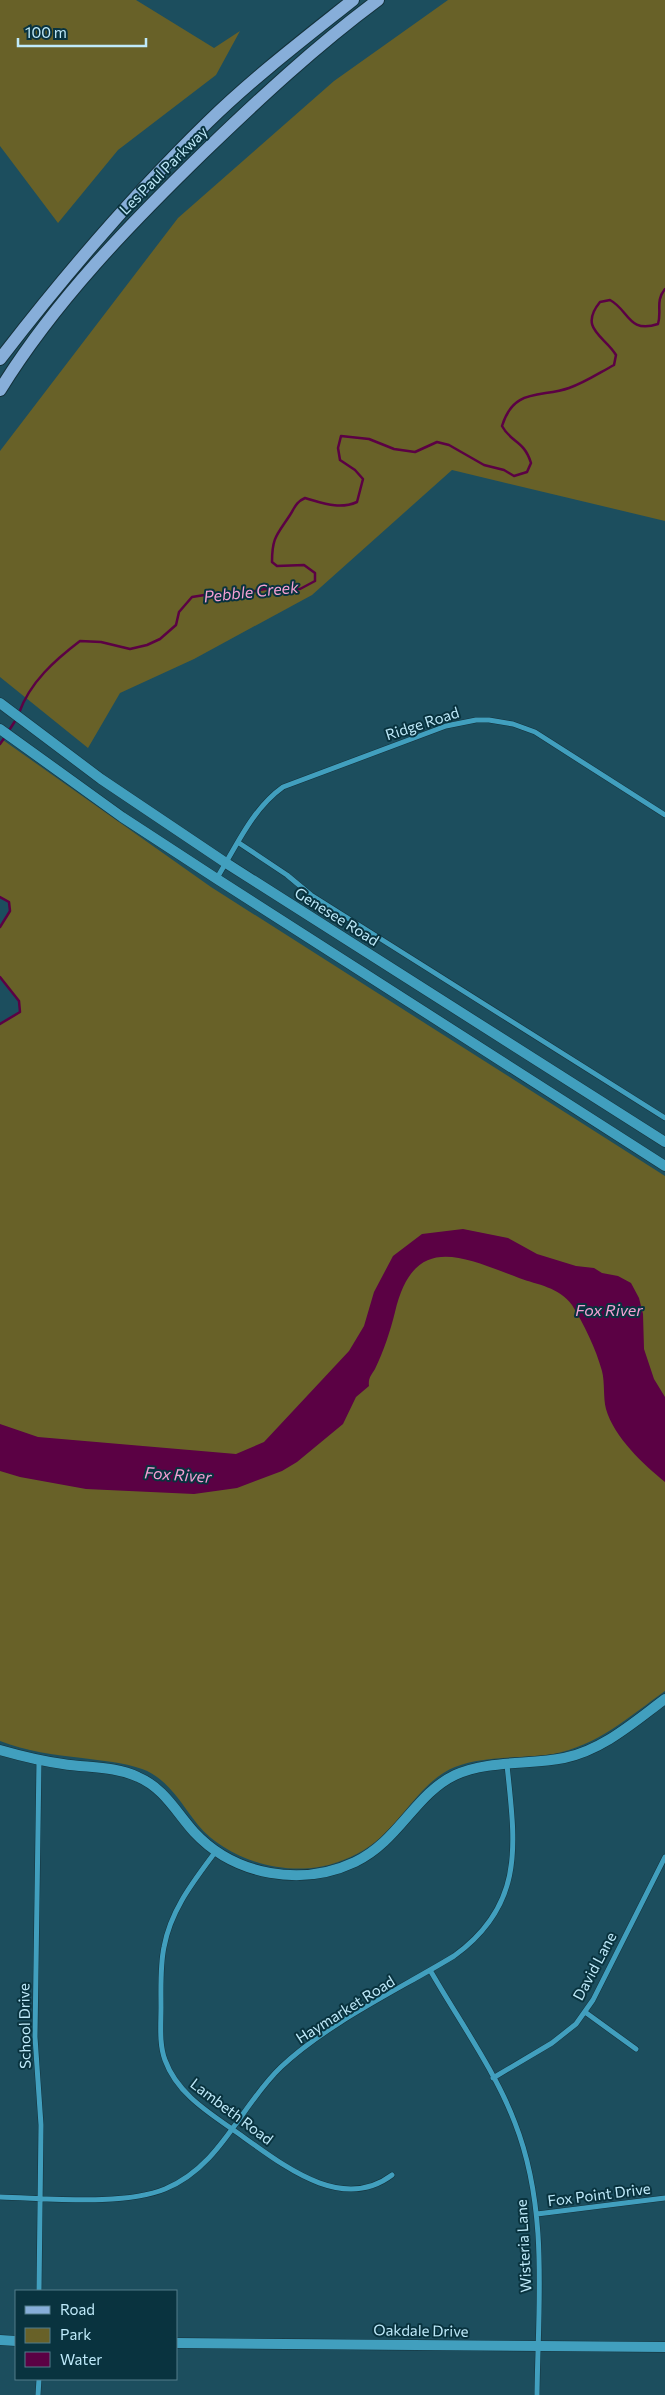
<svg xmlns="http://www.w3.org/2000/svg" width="665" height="2395" viewBox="0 0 665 2395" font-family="Commissioner,sans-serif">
  <rect width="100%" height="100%" fill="#1c4e5e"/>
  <path fill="#686128" d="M 0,0 L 136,0 L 214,48 L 240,31 L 216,75 L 118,150 L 58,223 L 0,146 Z
    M 448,0 L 665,0 L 665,521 L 452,470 L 312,595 L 194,659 L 120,693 L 88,748 L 0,677 L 0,451 L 178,218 L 334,81 Z
    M 3,740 L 211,887 L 665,1176 L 665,1691 C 630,1716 597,1746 553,1754 C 521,1759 486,1755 455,1767 C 425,1779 408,1811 386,1832 C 373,1846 356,1856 338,1862 C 292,1879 229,1862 198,1825 C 182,1805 168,1778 142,1769 C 123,1762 102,1761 82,1758 C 54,1755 26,1751 0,1741 L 0,1024 L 20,1012 L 19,1001 L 0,977 L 0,927 L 10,911 L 9,902 L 0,897 L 0,744 Z"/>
  <path fill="#5b0144" d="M 463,1229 L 508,1238 L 537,1254 L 576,1266 L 594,1268 L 602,1273 L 618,1276 L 631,1283 L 639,1298 L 643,1314 L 644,1349 L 654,1379 L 665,1397 L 665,1482 C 643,1464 614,1437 606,1409 C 603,1397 605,1383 602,1371 C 596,1349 584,1324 572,1305 C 559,1287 538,1285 519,1278 C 461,1256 414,1232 395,1312 C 390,1332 384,1350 375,1369 C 371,1375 368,1379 369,1386 L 356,1397 L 343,1424 L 297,1462 L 282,1471 L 237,1488 L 194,1494 L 86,1489 L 20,1477 L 0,1471 L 0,1424 L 38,1437 L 236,1454 L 264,1442 L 349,1351 L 364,1326 L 374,1292 L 393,1256 L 422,1234 Z"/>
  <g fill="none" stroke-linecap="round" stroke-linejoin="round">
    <path stroke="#5b0144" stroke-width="2.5" d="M 19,713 C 30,682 55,660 80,641 L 101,642 L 130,649 L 147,645 L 160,639 L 176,625 L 179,612 L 192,597 L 211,594 L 240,594 L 265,589 L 300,589 L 315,581 L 315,573 L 304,565 L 277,566 L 272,562 C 272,537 277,535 290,515 C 295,507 296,502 305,498 C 323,503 339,510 357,502 L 363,479 L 355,470 L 340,460 L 338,448 L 341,436 L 369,439 L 394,449 L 415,452 L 437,442 L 449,445 L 484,465 L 504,470 L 514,476 L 527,472 L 531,463 C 524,440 511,443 502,426 C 514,387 541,398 569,388 C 584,383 599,373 614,365 L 616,355 C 605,336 578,329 600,302 L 610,300 C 629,310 628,334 658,324 C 662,311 655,301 665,289
      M 8,732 L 17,718
      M 0,744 L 5,737
      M 0,897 L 9,902 L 10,911 L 0,927
      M 0,977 L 19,1001 L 20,1012 L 0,1024"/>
    <defs>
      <path id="street" d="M 239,843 L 287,875 L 311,895 L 665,1118
        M 217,878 C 236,847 252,809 283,787 L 446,726 L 476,720 L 489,720 L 513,724 L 535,732 L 665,815
        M 39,1760 L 35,2037 L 41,2125 L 39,2291
        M 216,1851 C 194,1881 171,1909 164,1947 C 160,1966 161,1988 161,2007 C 161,2025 159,2044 165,2060 C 178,2096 213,2115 242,2136 C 283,2165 342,2213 392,2175
        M 430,1970 C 458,2019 496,2072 515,2123 C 549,2210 538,2305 537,2395
        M 585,2012 L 636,2049
        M 493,2078 L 552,2043 L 576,2024 L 593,2000 L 665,1857
        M 0,2197 C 47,2198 124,2206 165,2189 C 221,2166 240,2106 281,2067 C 329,2022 398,1990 454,1956 C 526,1904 515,1843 507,1765
        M 537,2214 L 665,2198
        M 38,2395 L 39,2379"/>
      <path id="secondary" d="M 0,703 L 101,779 L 226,863 L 665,1142
        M 0,729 L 122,817 L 217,879 L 665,1166
        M 0,1750 C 21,1756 42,1761 63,1764 C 88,1768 115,1766 138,1777 C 164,1788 176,1812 194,1832 C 235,1876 302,1887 355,1862 C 399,1841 415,1794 455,1775 C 488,1760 529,1765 564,1758 C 603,1750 634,1722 665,1699
        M 0,2340 L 16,2341
        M 176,2343 L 665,2347"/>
      <path id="primary" d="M 0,359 C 64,276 132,196 208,122 C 253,78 304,39 353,0
        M 0,390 C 55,301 129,225 204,152 C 259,99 316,46 378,0"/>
    </defs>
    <use href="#street" stroke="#14323c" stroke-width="6"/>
    <use href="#secondary" stroke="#14323c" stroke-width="11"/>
    <use href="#primary" stroke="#14323c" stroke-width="14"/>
    <use href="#street" stroke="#419fbe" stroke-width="5"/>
    <use href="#secondary" stroke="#419fbe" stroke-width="10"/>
    <use href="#primary" stroke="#87aed9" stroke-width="12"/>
  </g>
  <g text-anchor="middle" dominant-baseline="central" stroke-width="4" stroke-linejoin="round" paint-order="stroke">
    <g font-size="15" fill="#bfeafa" stroke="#09333f">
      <text transform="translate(163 170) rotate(-45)">Les Paul Parkway</text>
      <text transform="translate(422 723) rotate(-18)">Ridge Road</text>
      <text transform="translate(337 916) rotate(32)">Genesee Road</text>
      <text transform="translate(594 1966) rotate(-62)">David Lane</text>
      <text transform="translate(345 2009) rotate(-32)">Haymarket Road</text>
      <text transform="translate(24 2026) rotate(-91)">School Drive</text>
      <text transform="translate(232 2111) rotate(37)">Lambeth Road</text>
      <text transform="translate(599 2194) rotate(-7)">Fox Point Drive</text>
      <text transform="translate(523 2246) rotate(-93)">Wisteria Lane</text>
      <text transform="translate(421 2330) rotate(1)">Oakdale Drive</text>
    </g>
    <g font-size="16" font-style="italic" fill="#f5a0d4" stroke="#09333f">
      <text transform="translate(251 591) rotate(-6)">Pebble Creek</text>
      <text x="609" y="1309">Fox River</text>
      <text transform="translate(178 1474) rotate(4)">Fox River</text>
    </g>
  </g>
  <rect x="15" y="2290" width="162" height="90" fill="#09333f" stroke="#527c8a"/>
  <rect x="25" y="2306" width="25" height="8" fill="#87aed9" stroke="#527c8a"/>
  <text x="60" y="2315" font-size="15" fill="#bfeafa">Road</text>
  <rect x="25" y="2328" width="25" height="15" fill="#686128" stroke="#527c8a"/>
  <text x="60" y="2340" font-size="15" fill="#bfeafa">Park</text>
  <rect x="25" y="2352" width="25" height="15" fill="#5b0144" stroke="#527c8a"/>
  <text x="60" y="2365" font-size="15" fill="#bfeafa">Water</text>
  <path d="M18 38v8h128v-8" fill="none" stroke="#bfeafa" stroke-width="2.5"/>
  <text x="25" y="38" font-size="15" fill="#bfeafa" stroke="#09333f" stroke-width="4" paint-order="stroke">100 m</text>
</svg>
